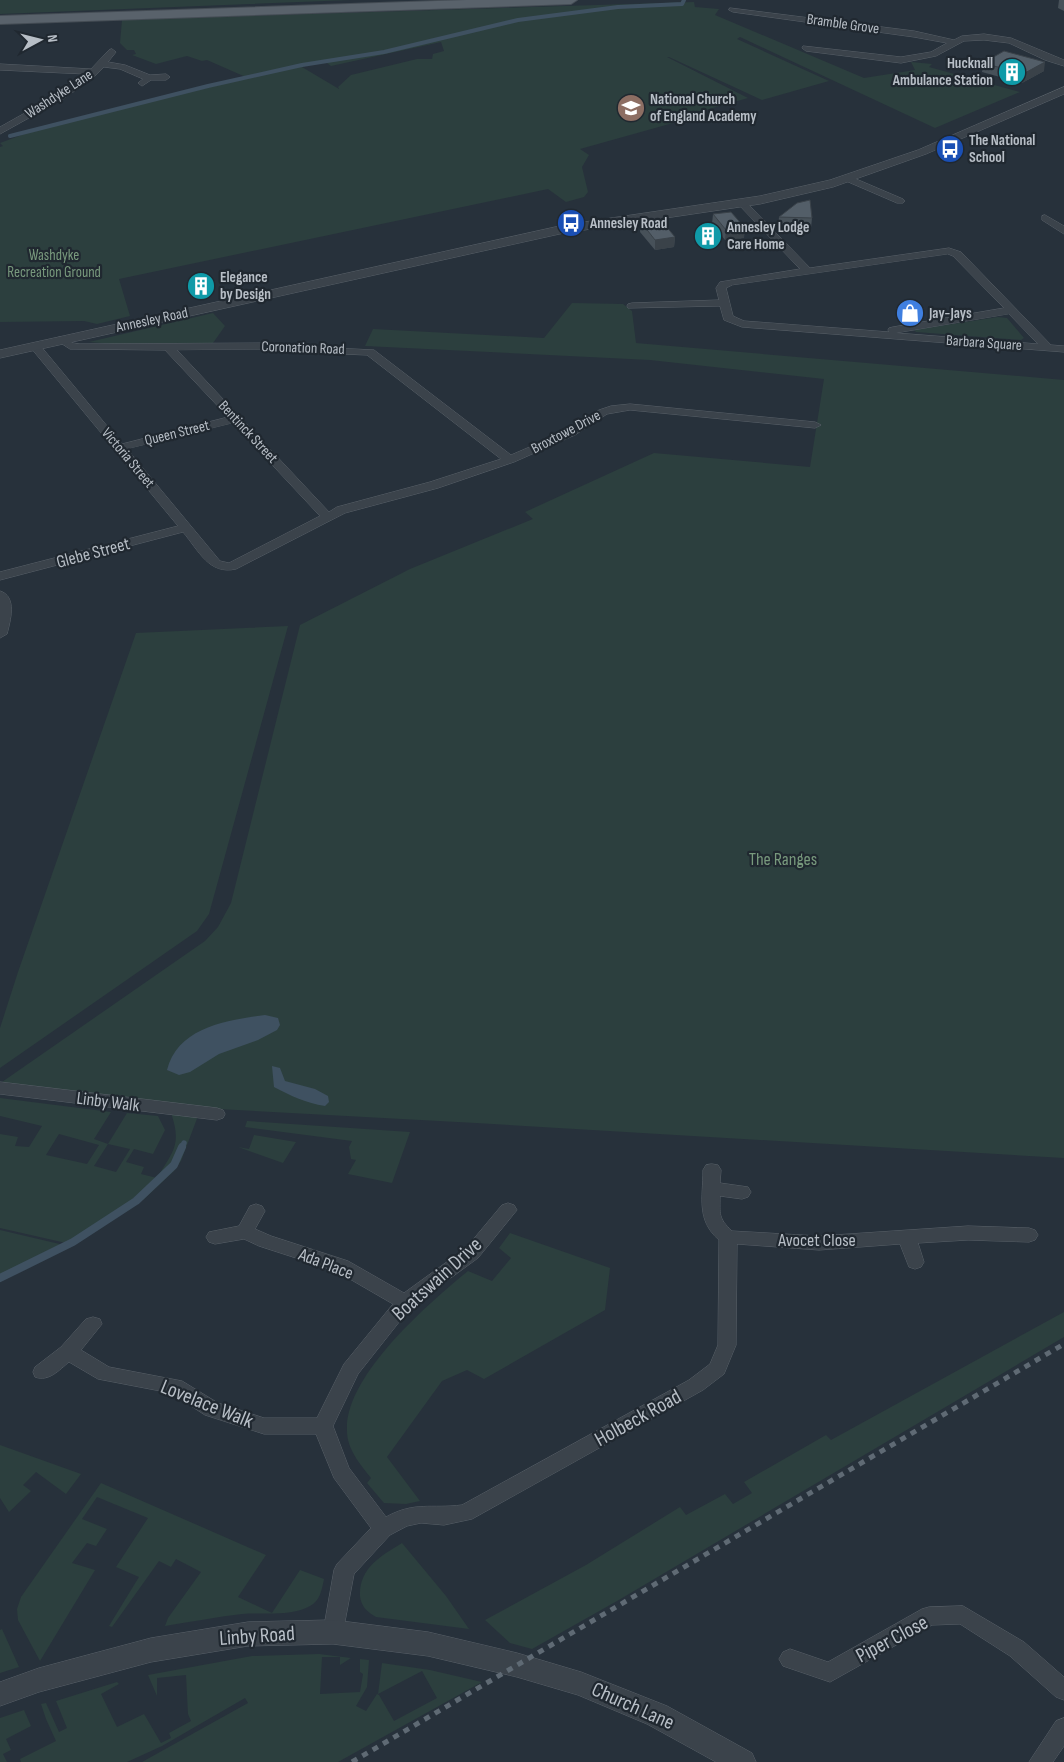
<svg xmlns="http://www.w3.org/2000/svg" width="1064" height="1762" viewBox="0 0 1064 1762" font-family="'Sofia Sans Condensed',sans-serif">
  <rect width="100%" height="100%" fill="#27313b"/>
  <path fill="#2c3f3e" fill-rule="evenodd" d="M 0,0 L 351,0 L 0,14 Z
    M 694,2 L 695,7 L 719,9 L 715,15 L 864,78 L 915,70 L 911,62 L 932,64 L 929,67 L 1020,92 L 935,128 L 740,37 L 737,39 L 829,81 L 762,100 L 669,57 L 667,57 L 748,98 L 670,120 L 673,123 L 580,149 L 589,155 L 582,167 L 588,192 L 584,197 L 566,202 L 548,189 L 119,279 L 130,316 L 97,324 L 84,321 L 0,322 L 0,147 L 3,146 L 0,143 L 46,126 L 248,78 L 207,60 L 202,61 L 187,56 L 156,64 L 132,55 L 136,54 L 134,50 L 127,50 L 120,43 L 122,20 ZM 441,42 L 444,51 L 433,54 L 432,59 L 417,59 L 351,75 L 338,87 L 339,89 L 302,67 L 324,61 L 331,66 Z
    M 572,303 L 623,304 L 632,311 L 636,343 L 1064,380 L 1064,1158 L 476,1123 L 218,1109 L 2,1082 L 205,941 L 218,927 L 231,903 L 300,625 L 410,569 L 533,519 L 525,512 L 654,453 L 810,467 L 824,379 L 650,360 L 365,346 L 373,329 L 544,338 Z
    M 213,313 L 225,326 L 213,343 L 112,344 L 89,342 Z
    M 998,317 L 1007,318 L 1024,338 L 1021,340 L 916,332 L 914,330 Z
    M 288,626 L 209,914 L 197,931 L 0,1068 L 0,1028 L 18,972 L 136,633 Z
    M 0,1098 L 111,1112 L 94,1139 L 108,1144 L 127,1113 L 158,1116 L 165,1130 L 153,1154 L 134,1149 L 126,1162 L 144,1167 L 141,1174 L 157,1178 C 173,1151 182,1145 171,1113 L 198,1116 L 181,1161 L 174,1171 L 143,1200 L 138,1197 L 66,1243 L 0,1228 L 0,1134 L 18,1137 L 15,1146 L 29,1147 L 42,1126 L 0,1116 ZM 59,1134 L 99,1145 L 87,1164 L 46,1155 ZM 108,1144 L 130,1149 L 116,1172 L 94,1166 Z
    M 247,1121 L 410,1132 L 392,1183 L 348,1174 L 356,1160 L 351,1159 L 349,1147 L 352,1141 L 245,1127 Z
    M 254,1135 L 296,1142 L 283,1163 L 238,1147 L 249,1149 Z
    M 0,1230 L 68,1246 L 0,1279 Z
    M 510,1233 L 610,1268 L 605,1310 L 484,1379 L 467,1370 L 442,1381 L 387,1457 L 420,1501 L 406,1504 L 384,1503 L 367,1483 L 371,1478 C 360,1464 347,1449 347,1431 C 344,1376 429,1303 468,1271 L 492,1281 L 511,1258 L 499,1248 Z
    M 1064,1312 L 1064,1337 L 617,1601 L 532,1649 L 510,1643 L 485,1620 L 586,1565 L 680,1507 L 686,1515 L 725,1494 L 733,1504 L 752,1493 L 744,1482 L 826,1435 L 831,1440 Z
    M 0,1445 L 81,1474 L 66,1494 L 36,1472 L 23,1485 L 31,1491 L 9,1512 L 0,1498 Z
    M 101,1483 L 266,1555 L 238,1597 L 272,1613 L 300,1570 L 324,1579 C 322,1589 320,1601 310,1606 C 291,1617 263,1612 242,1614 C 216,1617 190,1622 165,1626 L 168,1618 L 201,1572 L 176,1559 L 171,1567 L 159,1561 L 112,1627 L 109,1626 L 139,1577 L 116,1567 L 148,1518 L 97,1497 L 82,1519 L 107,1529 L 96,1546 L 87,1543 L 72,1563 L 95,1570 L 40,1661 L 18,1620 L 17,1609 L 21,1597 Z
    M 402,1543 L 446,1596 L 469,1629 L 376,1617 C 367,1612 361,1606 360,1596 C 359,1568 381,1556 402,1543 Z
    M 2,1629 L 19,1667 L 0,1673 L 0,1630 Z
    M 319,1654 L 351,1658 L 340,1665 L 340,1657 L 322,1657 L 320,1694 L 360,1692 L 363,1674 L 360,1672 L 360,1659 L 369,1660 L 367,1687 L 356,1706 L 366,1711 L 377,1694 L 379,1695 L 394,1721 L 437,1698 L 422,1671 L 378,1694 L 382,1663 L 430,1670 L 482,1682 L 338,1762 L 142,1762 L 248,1703 L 245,1698 L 162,1746 L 127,1762 L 21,1762 L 20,1759 L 56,1741 L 46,1719 L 41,1704 L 46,1703 L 59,1732 L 67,1728 L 56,1701 L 117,1682 L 119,1684 L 101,1694 L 117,1727 L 144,1714 L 161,1743 L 171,1738 L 169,1733 L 191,1721 L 188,1714 L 186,1675 L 157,1678 L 157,1696 L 148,1675 L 252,1656 Z
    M 24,1710 L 31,1726 L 6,1739 L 11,1750 L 3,1754 L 7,1762 L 0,1762 L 0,1718 Z"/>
  <path fill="#3f5161" d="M 265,1015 L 278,1018 L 280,1025 L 277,1030 L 258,1040 L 219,1054 L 190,1072 L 179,1075 L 167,1070 C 178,1027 227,1020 265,1015 Z
    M 272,1066 L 280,1068 L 285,1081 L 315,1089 L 328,1096 L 329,1102 L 325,1106 C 306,1103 291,1096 274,1087 Z"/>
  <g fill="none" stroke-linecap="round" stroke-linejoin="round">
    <path stroke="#3f5161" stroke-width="4" d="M 10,136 L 208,86 L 302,65 L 384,52 L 518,20 L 618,7 L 682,4 L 684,0"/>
    <path stroke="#3f5161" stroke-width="5.5" d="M 182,1148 L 184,1143"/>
    <path stroke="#3f5161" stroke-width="8" d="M 0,1278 L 73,1242 L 136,1201 L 174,1165 L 182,1147"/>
    <defs>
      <path id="minor" d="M 730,8 L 914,31 L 954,40 L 962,36 L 984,34 L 1011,38 L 1064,60 L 1064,66 L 1045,60 L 1009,43 L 984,40 L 964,41 L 936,56 L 901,63 L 806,51 L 802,48 L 803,46 L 901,57 L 931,52 L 947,43 L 914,37 L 733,12 L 729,10 Z
        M 112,49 L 116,52 L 108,62 L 125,65 L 150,75 L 166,74 L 170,77 L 166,80 L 151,80 L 142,86 L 138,83 L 143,79 L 120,69 L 104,67 L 92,79 L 63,99 L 0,134 L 0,127 L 57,95 L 86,74 L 0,70 L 0,64 L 91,69 L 109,50 Z
        M 849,176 L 903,199 L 905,201 L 903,203 L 897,203 L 846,181 L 846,177 Z
        M 742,200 L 745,201 L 810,268 L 949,248 L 961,252 L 1051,345 L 1064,346 L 1064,352 L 742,327 L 724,320 L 720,306 L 628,308 L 627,306 L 628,304 L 632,303 L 719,300 L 716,288 L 720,282 L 800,269 L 739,205 L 737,203 ZM 948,254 L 953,256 L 1004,308 L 893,327 L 889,328 L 888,330 L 889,332 L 744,321 L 733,316 L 726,288 L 732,285 ZM 1009,314 L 1038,344 L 896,333 Z
        M 1045,215 L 1064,226 L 1064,234 L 1042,220 L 1042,216 Z
        M 61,337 L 73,343 L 80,344 L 274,343 L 292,346 L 374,350 L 511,455 L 567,431 L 599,410 L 611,406 L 630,404 L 815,422 L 821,425 L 815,428 L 630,410 L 607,414 L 575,435 L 514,462 L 438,488 L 345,513 L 236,569 C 209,575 199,551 183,532 L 0,580 L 0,572 L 178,526 L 31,348 L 30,346 L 31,344 L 39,344 L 122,444 L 228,417 L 165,350 L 70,349 L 56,340 L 57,338 ZM 274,349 L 292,352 L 367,355 L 501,459 L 430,482 L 337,507 L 329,512 L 177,350 ZM 233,423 L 320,516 L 229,563 L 220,561 L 127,449 Z
        M 0,591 C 18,596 10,622 7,634 L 0,638 Z
        M 0,1082 L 217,1108 L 223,1110 L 225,1114 L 223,1118 L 217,1120 L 0,1094 Z
        M 712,1164 L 718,1165 L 721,1170 L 720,1183 L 748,1187 L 751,1192 L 748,1197 L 742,1199 L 720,1196 C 720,1214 718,1218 732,1231 L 819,1236 L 968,1226 L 1029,1228 L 1035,1230 L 1038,1235 L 1035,1240 L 1029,1242 L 968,1240 L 918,1243 L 924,1262 L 921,1267 L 915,1269 L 909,1267 L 900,1244 L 819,1250 L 737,1244 L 736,1345 L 724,1374 L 703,1390 L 472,1519 L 444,1525 L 421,1523 L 407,1526 L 390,1535 L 354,1574 L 343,1632 L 340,1639 L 333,1641 L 326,1639 L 323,1632 L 334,1570 L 337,1564 L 371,1528 L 334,1478 L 316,1434 L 264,1434 L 205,1415 L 171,1393 L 98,1379 L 69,1362 C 59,1370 49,1382 35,1377 L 33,1372 L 35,1367 L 61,1347 L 86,1319 L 93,1317 L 100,1319 L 102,1324 L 81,1350 L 109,1367 L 182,1381 L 218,1403 L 264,1418 L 317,1418 L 344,1364 L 393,1304 L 336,1271 L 259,1246 L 244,1239 L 215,1244 L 209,1242 L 206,1237 L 209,1232 L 239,1226 L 250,1206 L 256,1204 L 262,1206 L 265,1211 L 255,1229 L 271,1236 L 348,1261 L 404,1293 L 466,1248 L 502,1205 L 508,1203 L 514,1205 L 517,1210 L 478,1258 L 411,1307 L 358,1374 L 333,1426 L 349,1468 L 386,1517 C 415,1501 431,1509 462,1505 L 689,1380 L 710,1364 L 718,1345 L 719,1240 C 696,1220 703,1198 703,1170 L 706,1165 Z
        M 963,1606 L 1024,1642 L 1064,1677 L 1064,1700 L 1056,1697 L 1010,1656 L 960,1624 L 932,1625 L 830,1682 L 783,1666 L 779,1659 L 783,1652 L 790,1649 L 828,1662 L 922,1609 L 929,1607 Z
        M 1064,1718 L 1064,1746 L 1053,1762 L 1029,1762 L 1056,1721 Z"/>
      <path id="tertiary" d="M 1064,87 L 1064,94 L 926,154 L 833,187 L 760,204 L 564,233 L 0,358 L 0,350 L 564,225 L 760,196 L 830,180 L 918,150 Z
        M 333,1620 L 428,1632 L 517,1653 L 581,1672 L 667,1706 L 752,1753 L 756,1762 L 716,1762 L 647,1724 L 578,1695 L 517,1677 L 428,1656 L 333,1644 L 248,1646 L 151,1662 L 39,1692 L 0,1706 L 0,1682 L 39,1668 L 151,1638 L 248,1622 Z"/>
      <path id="primary" d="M 466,0 L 577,0 L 571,4 L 0,24 L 0,16 Z"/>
    </defs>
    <use href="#minor" stroke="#596169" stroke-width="1"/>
    <use href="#tertiary" stroke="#596169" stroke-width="1"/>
    <use href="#primary" stroke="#444c54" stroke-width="2"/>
    <use href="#minor" fill="#3b434b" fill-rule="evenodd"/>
    <use href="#tertiary" fill="#3b434b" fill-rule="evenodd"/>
    <use href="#primary" fill="#59626b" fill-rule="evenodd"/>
    <path stroke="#5f6a74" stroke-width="5" stroke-dasharray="6 6" stroke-linecap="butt" d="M 352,1762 L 1064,1344"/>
  </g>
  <path fill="#475159" d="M 1059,0 L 1064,0 L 1064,11 L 1058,8 Z
    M 983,63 L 1044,71 L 1022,83 L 982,72 Z
    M 713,214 L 744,238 L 725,240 L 712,224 Z
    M 779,217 L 812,218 L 811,228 L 778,227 Z
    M 641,222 L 675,237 L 674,247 L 655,250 L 640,232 Z"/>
  <path fill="#3a4249" d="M 1045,62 L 1044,71 L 1022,83 L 1023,74 Z
    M 745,228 L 744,238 L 725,240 L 726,230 Z
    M 675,237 L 674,247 L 655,250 L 655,240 Z"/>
  <path fill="#535e68" stroke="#3a4249" d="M 1004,51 L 1045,62 L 1023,74 L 983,63 Z
    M 810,200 L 812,218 L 779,217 L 797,203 Z
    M 731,212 L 745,228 L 726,230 L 713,214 Z
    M 660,219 L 675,237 L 655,240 L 641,222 Z"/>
  <defs>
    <symbol id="building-disc" viewBox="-11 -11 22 22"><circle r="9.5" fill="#0f9aa8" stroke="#202830"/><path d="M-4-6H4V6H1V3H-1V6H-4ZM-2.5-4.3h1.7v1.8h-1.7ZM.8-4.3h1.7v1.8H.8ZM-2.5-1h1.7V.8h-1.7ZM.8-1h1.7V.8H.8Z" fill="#fff"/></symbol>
    <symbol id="school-disc" viewBox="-11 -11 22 22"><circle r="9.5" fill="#8d6e63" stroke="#202830"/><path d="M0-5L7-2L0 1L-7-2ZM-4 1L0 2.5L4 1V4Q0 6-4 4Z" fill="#fff"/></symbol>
    <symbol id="bus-disc" viewBox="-11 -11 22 22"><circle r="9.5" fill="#1a4fb4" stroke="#202830"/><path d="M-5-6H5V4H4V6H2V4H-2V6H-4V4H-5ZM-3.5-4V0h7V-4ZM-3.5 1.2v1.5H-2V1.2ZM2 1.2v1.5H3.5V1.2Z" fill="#fff"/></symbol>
    <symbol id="shop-disc" viewBox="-11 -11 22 22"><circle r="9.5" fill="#3f7fe0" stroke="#202830"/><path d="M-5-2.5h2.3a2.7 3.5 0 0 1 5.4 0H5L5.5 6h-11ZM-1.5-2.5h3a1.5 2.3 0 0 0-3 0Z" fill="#fff"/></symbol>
  </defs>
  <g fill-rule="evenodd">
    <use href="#building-disc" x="996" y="56" width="32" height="32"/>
    <use href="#school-disc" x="615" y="92" width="32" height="32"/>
    <use href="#bus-disc" x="934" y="133" width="32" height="32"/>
    <use href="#bus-disc" x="555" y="207" width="32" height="32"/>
    <use href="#building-disc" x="692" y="220" width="32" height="32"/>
    <use href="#building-disc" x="185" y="270" width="32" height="32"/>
    <use href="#shop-disc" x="894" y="297" width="32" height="32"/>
  </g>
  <g text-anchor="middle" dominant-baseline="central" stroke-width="4.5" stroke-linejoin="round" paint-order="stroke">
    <g font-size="15" fill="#b7bec6" stroke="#202830">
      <text transform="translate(843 24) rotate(8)">Bramble Grove</text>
      <text transform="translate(59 94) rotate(-33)">Washdyke Lane</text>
      <text transform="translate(152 320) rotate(-12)">Annesley Road</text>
      <text transform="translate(984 343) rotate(4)">Barbara Square</text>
      <text transform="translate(303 348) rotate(2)">Coronation Road</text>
      <text transform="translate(248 432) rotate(47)">Bentinck Street</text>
      <text transform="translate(566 432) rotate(-28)">Broxtowe Drive</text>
      <text transform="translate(177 433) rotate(-14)">Queen Street</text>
      <text transform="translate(128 458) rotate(50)">Victoria Street</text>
    </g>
    <g font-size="15" font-weight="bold" fill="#b7bec6" stroke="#202830" text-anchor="start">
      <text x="993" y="63" text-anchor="end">Hucknall<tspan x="993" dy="17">Ambulance Station</tspan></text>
      <text x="650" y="99">National Church<tspan x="650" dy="17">of England Academy</tspan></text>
      <text x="969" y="140">The National<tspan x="969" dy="17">School</tspan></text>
      <text x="590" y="223">Annesley Road</text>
      <text x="727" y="227">Annesley Lodge<tspan x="727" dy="17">Care Home</tspan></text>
      <text x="220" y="277">Elegance<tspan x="220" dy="17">by Design</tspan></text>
      <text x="929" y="313">Jay-Jays</text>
    </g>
    <g font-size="15" fill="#78997d" stroke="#202830">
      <text x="54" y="255">Washdyke<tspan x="54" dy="17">Recreation Ground</tspan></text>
    </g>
    <g font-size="18" fill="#b7bec6" stroke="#202830">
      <text transform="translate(93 553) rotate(-15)">Glebe Street</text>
      <text transform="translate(108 1102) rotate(7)">Linby Walk</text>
      <text x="817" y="1240">Avocet Close</text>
      <text transform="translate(326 1264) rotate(21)">Ada Place</text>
    </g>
    <g font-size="18" fill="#78997d" stroke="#202830">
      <text x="783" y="859">The Ranges</text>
    </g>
    <g font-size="21" fill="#b7bec6" stroke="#202830">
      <text transform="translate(437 1279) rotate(-42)">Boatswain Drive</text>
      <text transform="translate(207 1404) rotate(22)">Lovelace Walk</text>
      <text transform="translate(638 1418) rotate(-29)">Holbeck Road</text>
      <text transform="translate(257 1636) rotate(-4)">Linby Road</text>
      <text transform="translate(892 1639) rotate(-28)">Piper Close</text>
      <text transform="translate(633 1706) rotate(24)">Church Lane</text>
    </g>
  </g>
  <g transform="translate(40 40) rotate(83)" stroke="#202830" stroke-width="4" paint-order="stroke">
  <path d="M0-4L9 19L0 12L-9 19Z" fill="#b7bec6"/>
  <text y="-8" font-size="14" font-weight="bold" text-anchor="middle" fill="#b7bec6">N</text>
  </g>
</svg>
